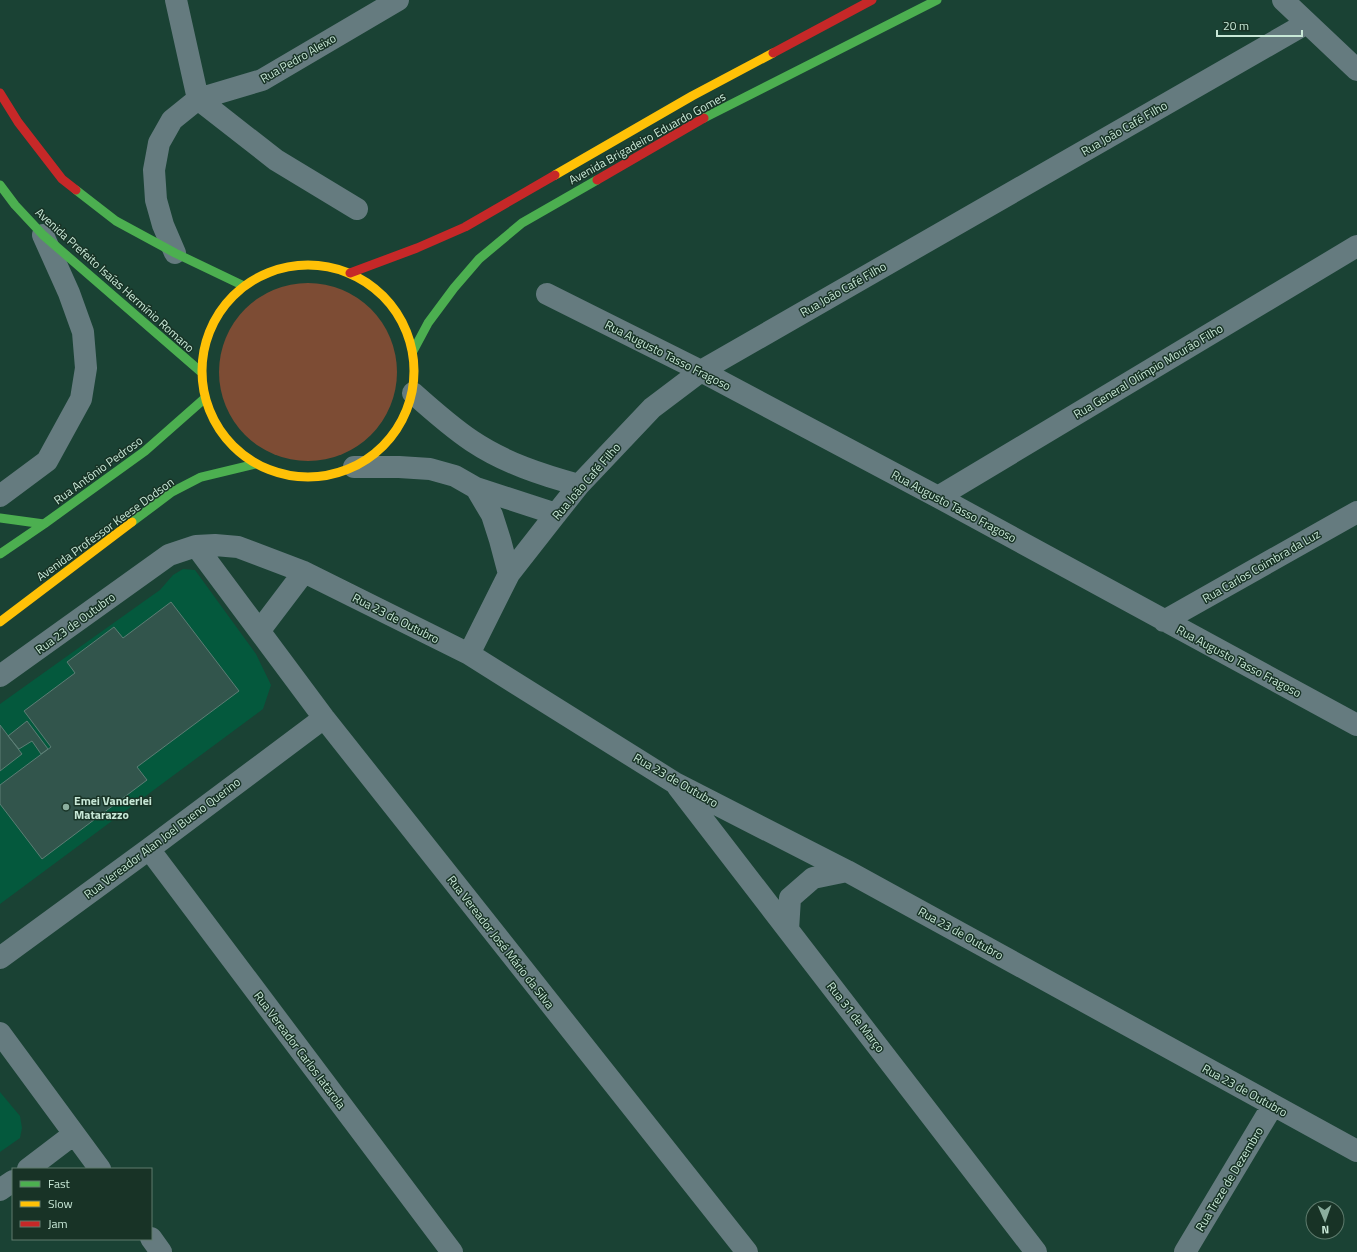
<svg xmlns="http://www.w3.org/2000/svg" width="1357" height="1252" viewBox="0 0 1357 1252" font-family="'Titillium Web',sans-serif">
  <rect width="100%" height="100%" fill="#1a4234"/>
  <path fill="#04593d" d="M 183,569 L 195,570 L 256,654 L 271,685 L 263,709 L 0,904 L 0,704 L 150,597 L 160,590 L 173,575 Z
    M 0,1092 L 20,1116 L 22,1128 L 20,1138 L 0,1152 Z"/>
  <path fill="#7d4c34" d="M219 372a89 89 0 1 1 178 0a89 89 0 1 1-178 0Z"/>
  <path fill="#32554c" stroke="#5c7e75" d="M 171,602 L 239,691 L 137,767 L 147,780 L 42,859 L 0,804 L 0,785 L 51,747 L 24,711 L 75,673 L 67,662 L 114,627 L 123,638 Z
    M 27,721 L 48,749 L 41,754 L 32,741 L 19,749 L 8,736 Z
    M 0,725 L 22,754 L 0,771 Z"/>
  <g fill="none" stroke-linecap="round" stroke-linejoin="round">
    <path stroke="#657b7f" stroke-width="22" d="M 176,0 L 198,99
      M 1283,0 L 1357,70
      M 198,99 L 276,160 L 357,209
      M 175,253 L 163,225 L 156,200 L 154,170 L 159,143 L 172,120 L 198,99 L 262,80 L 398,0
      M 547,294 L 701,371 L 938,497 L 1357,725
      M 413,393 C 432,410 451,427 472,441 C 505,463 542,475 579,485
      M 354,467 L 399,467 L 430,469 L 455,476 L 476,488 L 556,514
      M 476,488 L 492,515 L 500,540 L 509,574
      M 0,496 L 47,461 L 81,399 L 86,368 L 83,332 L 69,293 L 43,235
      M 938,497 L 1357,246
      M 196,546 L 324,718 L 747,1252
      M 1164,621 L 1357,512
      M 260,630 L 304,572
      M 469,654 L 509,574 L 556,514 L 579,485 L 652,408 L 701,371 L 1307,23
      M 0,676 L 169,555 L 196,546 L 215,545 L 238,547 L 304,572 L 469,654 L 675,783 L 847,871 L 1357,1151
      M 678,787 L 1036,1252
      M 149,849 L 452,1252
      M 788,930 L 790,898 L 813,878 L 847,871
      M 0,958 L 149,849 L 324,718
      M 0,1033 L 100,1169
      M 28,1169 L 74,1134
      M 0,1190 L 13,1181
      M 151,1238 L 161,1252
      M 1185,1252 L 1273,1105"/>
    <path stroke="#4caf50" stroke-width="9" d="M 704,118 L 937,0
      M 0,185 L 15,205 L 43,235 L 200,371
      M 76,190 L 116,221 L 175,253 L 244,286
      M 413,351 L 428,323 L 454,288 L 479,259 L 522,223 L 597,180
      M 0,518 L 44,524
      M 132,522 L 172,492 L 201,477 L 255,464
      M 0,554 L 44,524 L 145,451 L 204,399"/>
    <path stroke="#ffc107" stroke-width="9" d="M 555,175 L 692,96 L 773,53
      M202 371a106 106 0 1 1 212 0a106 106 0 1 1-212 0Z
      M 0,622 L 132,522"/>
    <path stroke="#c62828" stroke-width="9" d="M 773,53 L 872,0
      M 0,93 L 18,122 L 62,179 L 76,190
      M 597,180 L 704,118
      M 350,273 L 417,248 L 465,227 L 555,175"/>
  </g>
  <circle fill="#8bae9e" stroke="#183326" stroke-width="1.5" cx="66" cy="807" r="4"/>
  <g text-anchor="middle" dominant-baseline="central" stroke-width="3" stroke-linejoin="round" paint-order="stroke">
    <g font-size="12" fill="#c8e8d7" stroke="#183326">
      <text transform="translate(298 58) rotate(-30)">Rua Pedro Aleixo</text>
      <text transform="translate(1124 128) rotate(-30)">Rua João Café Filho</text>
      <text transform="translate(647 138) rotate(-29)">Avenida Brigadeiro Eduardo Gomes</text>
      <text transform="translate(115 280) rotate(42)">Avenida Prefeito Isaías Hermínio Romano</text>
      <text transform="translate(843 289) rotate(-30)">Rua João Café Filho</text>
      <text transform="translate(668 355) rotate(27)">Rua Augusto Tasso Fragoso</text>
      <text transform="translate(1148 371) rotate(-31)">Rua General Olímpio Mourão Filho</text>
      <text transform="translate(98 470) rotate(-36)">Rua Antônio Pedroso</text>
      <text transform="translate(586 481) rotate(-49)">Rua João Café Filho</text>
      <text transform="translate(954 506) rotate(28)">Rua Augusto Tasso Fragoso</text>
      <text transform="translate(105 529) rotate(-36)">Avenida Professor Keese Dodson</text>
      <text transform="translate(1261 566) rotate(-30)">Rua Carlos Coimbra da Luz</text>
      <text transform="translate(396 618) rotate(27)">Rua 23 de Outubro</text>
      <text transform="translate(75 623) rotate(-36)">Rua 23 de Outubro</text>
      <text transform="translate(1239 661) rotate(28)">Rua Augusto Tasso Fragoso</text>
      <text transform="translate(676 780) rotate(30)">Rua 23 de Outubro</text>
      <text transform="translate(162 838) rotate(-37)">Rua Vereador Alan Joel Bueno Querino</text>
      <text transform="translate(961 933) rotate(29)">Rua 23 de Outubro</text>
      <text transform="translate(501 942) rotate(52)">Rua Vereador José Mário da Silva</text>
      <text transform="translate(856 1017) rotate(52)">Rua 31 de Março</text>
      <text transform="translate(300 1050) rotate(53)">Rua Vereador Carlos Iatarola</text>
      <text transform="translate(1245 1090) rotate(29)">Rua 23 de Outubro</text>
      <text transform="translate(1229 1179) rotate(-59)">Rua Treze de Dezembro</text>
    </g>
    <g font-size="12" font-weight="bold" fill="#c8e8d7" stroke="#183326" text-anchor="start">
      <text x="74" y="800">Emei Vanderlei<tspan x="74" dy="14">Matarazzo</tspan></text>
    </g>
  </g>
  <rect x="12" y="1168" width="140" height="72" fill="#183326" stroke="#5e7b6d"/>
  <rect x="20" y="1181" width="20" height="6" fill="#4caf50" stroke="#5e7b6d"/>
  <text x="48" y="1188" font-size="12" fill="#c8e8d7">Fast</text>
  <rect x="20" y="1201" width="20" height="6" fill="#ffc107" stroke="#5e7b6d"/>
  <text x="48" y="1208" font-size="12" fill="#c8e8d7">Slow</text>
  <rect x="20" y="1221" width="20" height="6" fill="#c62828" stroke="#5e7b6d"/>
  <text x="48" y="1228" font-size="12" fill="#c8e8d7">Jam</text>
  <g transform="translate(1325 1220) rotate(178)"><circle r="19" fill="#183326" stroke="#5e7b6d"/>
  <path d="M0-3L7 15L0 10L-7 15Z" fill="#8bae9e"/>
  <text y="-6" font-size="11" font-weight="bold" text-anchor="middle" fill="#c8e8d7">N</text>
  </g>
  <path d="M1217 30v6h85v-6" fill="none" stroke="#c8e8d7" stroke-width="2"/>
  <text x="1223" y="30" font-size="12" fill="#c8e8d7" stroke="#183326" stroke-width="3" paint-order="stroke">20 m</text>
</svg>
